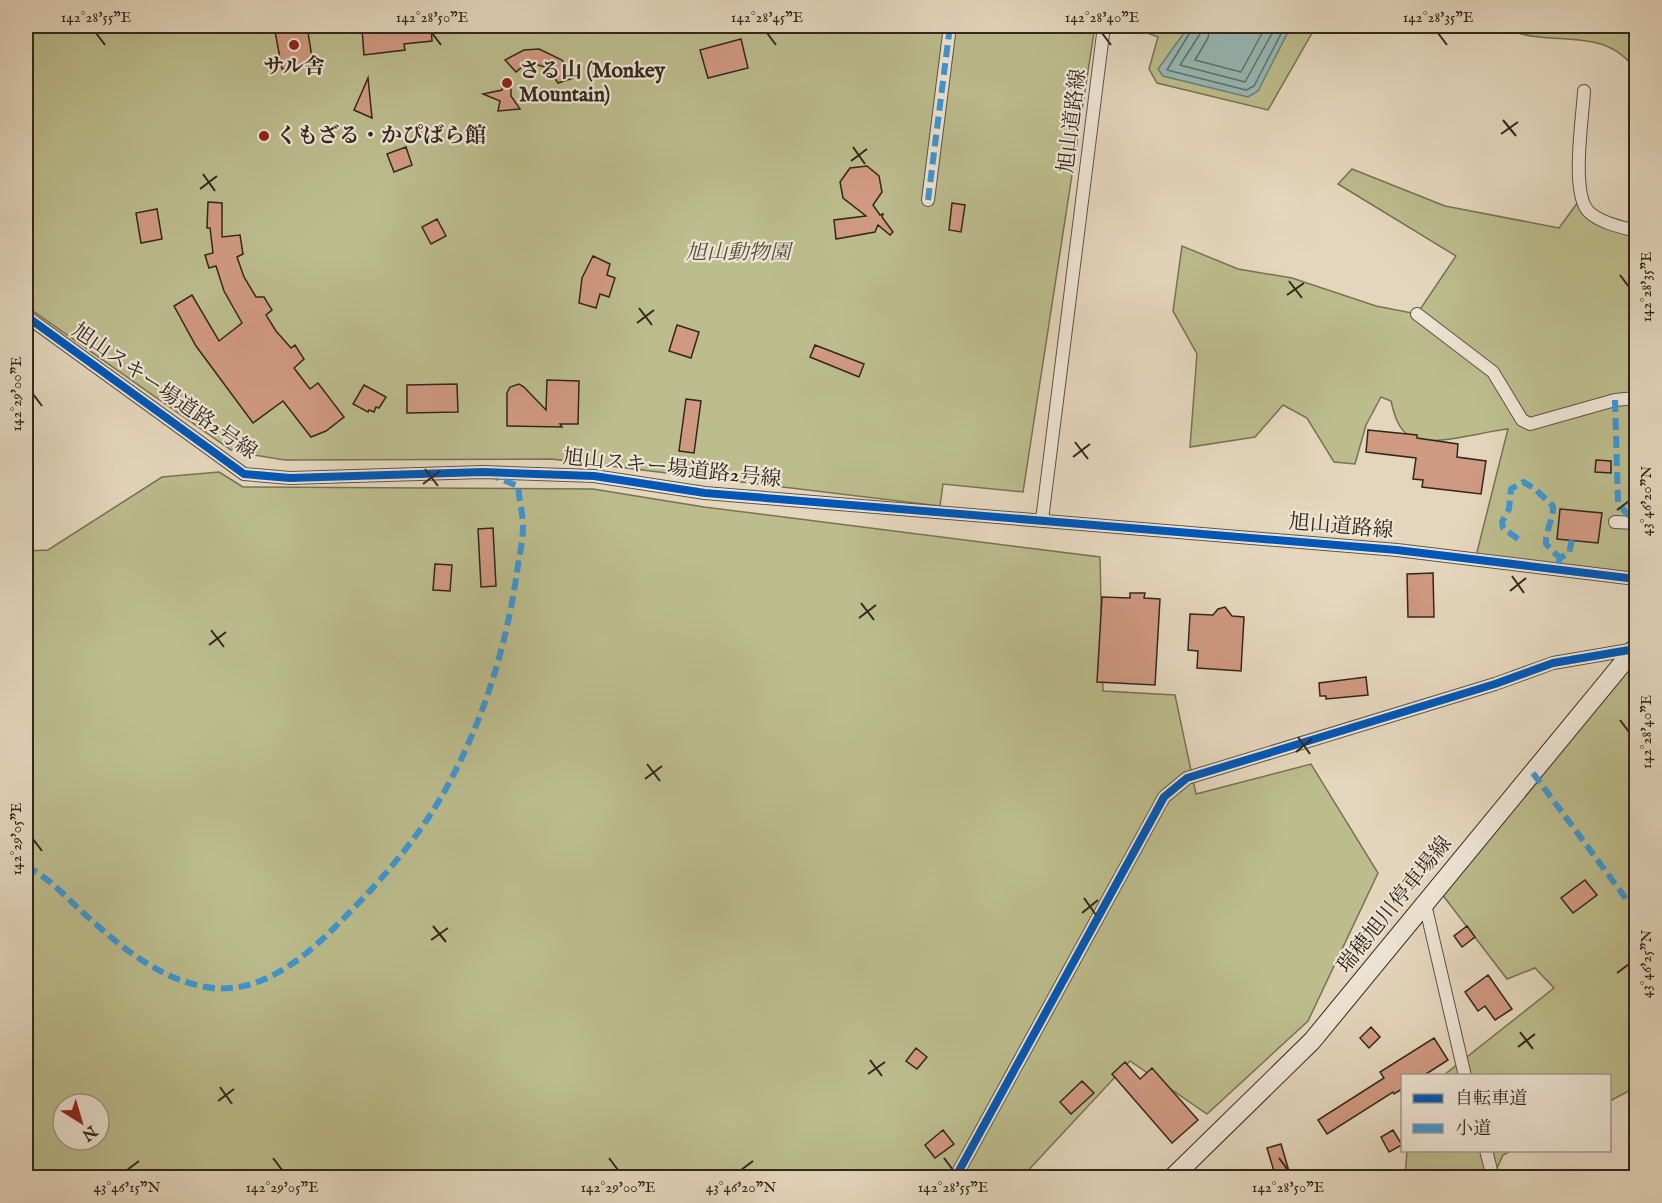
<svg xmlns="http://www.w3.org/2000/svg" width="1662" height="1203" viewBox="0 0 1662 1203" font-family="'IM FELL English','Noto Serif JP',serif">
  <rect width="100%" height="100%" fill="#e4d6bd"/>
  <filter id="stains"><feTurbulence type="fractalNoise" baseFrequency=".00333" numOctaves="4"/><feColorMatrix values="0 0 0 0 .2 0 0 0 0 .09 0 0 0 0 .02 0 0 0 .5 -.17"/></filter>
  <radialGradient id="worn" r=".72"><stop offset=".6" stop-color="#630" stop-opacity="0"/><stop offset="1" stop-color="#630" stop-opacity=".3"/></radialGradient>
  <path fill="#bcbc8c" stroke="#777254" stroke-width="1.5" fill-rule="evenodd" d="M 26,26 L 1095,26 L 1023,492 L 943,484 L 940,506 L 551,459 L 285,460 L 254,455 L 238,445 L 231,450 L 26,306 Z
    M 1142,26 L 1316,26 L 1268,110 L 1157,83 L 1149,69 L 1158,37 L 1142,31 Z
    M 1493,26 L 1636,26 L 1636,70 C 1611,35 1576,41 1539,37 C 1523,36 1508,30 1493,26 Z
    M 1352,169 L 1445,206 L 1559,228 L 1581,198 L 1588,211 L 1636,231 L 1636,578 L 1475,560 L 1508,429 C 1484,431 1431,448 1411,437 C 1398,430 1394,414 1391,401 L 1381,397 L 1366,425 L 1355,464 L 1334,462 L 1307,418 L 1283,405 L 1255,437 L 1190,447 L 1197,354 L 1173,311 L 1182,246 L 1238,269 L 1292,278 L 1376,306 L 1417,314 L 1456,256 L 1338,184 Z
    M 219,472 L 243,487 L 593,489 L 704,507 L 1100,557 L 1103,691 L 1175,695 L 1196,794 L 1311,764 L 1378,873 L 1308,1021 L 1207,1114 L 1130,1061 L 1022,1177 L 26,1177 L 26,551 L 48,550 L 162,477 ZM 63,1104 L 99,1104 L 99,1140 L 63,1140 Z
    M 1636,644 L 1636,1087 L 1610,1101 L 1610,1076 L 1444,1075 L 1554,988 L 1535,968 L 1507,979 L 1438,889 Z
    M 1407,1151 L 1511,1151 L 1503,1155 L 1493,1177 L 1405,1178 Z"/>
  <path fill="#96b8b5" stroke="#6e7e78" stroke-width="1.5" d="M 1189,26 L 1291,26 L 1258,91 L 1248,97 L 1163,76 L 1158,69 Z"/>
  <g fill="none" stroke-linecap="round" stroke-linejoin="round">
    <path stroke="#647068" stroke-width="1.5" d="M 1194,26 L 1167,70 L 1246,90 L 1254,86 L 1285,26
      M 1201,26 L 1200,34 L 1180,65 L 1245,82 L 1276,26
      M 1210,26 L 1208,38 L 1195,60 L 1241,72 L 1266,26"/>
  </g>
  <path fill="#d09981" stroke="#32271c" stroke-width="1.5" d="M 274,26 L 307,26 L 313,64 L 282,69 Z
    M 375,26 L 431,26 L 432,41 L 404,44 L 405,50 L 364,55 L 362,29 L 375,28 Z
    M 741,39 L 748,68 L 708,78 L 700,50 Z
    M 539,49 L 562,60 L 573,78 L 558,83 L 548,68 L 535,64 L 522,67 L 516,72 L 505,60 L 524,50 Z
    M 368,78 L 372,118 L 354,110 Z
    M 503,83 L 507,89 L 511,88 L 511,96 L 520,109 L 498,111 L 500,101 L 483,94 L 502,90 Z
    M 406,147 L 412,165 L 394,172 L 387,154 Z
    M 867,166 L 879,176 L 882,192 L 873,205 L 880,215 L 883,214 L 882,217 L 893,232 L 890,235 L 878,225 L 875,232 L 836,239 L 834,220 L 866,216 L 843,198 L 840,182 L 850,168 Z
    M 208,202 L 222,203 L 222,237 L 240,235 L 243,254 L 237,257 L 244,277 L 256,297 L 264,297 L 272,310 L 266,315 L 276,331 L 291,348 L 295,345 L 304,359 L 294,368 L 310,389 L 318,383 L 344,417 L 326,431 L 311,437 L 283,401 L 253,423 L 196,346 L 174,306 L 192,295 L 219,341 L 242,323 L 224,291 L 216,266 L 209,268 L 205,255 L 213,253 L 210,228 L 207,228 Z
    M 952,203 L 965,205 L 961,232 L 949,230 Z
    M 157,209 L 162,239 L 141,243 L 136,213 Z
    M 437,219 L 446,236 L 431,244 L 422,227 Z
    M 593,256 L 610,264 L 607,275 L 615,278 L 609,297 L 600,294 L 596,308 L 579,303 L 582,278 Z
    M 677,325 L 699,332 L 691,358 L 669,351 Z
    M 815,345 L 864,364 L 859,377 L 810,357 Z
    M 547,380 L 579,381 L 578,424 L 560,424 L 562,427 L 507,426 L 507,393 L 510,387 L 519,384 L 524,387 L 546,410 Z
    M 457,384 L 458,412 L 407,413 L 407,385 Z
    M 364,385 L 386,397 L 379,408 L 376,407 L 374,412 L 369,410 L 368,412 L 353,404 Z
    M 686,399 L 701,401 L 694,453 L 679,451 Z
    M 1368,430 L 1417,435 L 1417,438 L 1458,444 L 1457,457 L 1486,461 L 1481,494 L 1422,487 L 1423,480 L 1413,479 L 1416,458 L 1366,452 Z
    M 1596,460 L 1611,461 L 1611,473 L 1595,472 Z
    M 1560,509 L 1602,513 L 1598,543 L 1557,539 Z
    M 493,528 L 496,586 L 481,587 L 478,529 Z
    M 435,564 L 452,565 L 450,591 L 433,590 Z
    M 1433,573 L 1434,617 L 1408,617 L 1407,574 Z
    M 1130,593 L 1145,593 L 1144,598 L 1160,599 L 1155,685 L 1097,682 L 1102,597 L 1130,598 Z
    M 1225,607 L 1232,616 L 1244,617 L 1241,671 L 1197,668 L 1198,651 L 1188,650 L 1190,614 L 1213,615 L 1218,609 Z
    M 1366,677 L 1368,695 L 1326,699 L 1326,696 L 1320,696 L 1319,683 Z
    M 1585,880 L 1597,895 L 1573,913 L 1561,898 Z
    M 1467,926 L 1475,937 L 1462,947 L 1454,936 Z
    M 1488,975 L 1512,1009 L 1495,1020 L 1485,1006 L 1478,1011 L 1465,992 Z
    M 1371,1027 L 1380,1037 L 1369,1048 L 1360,1038 Z
    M 1434,1038 L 1448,1060 L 1423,1076 L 1402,1076 L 1402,1089 L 1394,1094 L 1393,1092 L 1327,1134 L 1318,1120 L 1384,1078 L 1380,1072 Z
    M 916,1048 L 927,1057 L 917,1069 L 906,1061 Z
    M 1125,1062 L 1140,1079 L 1152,1068 L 1198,1120 L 1172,1143 L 1112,1074 Z
    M 1082,1081 L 1094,1093 L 1071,1114 L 1060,1102 Z
    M 943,1130 L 954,1144 L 935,1158 L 925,1145 Z
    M 1393,1130 L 1402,1145 L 1389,1152 L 1381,1137 Z
    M 1281,1144 L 1291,1178 L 1276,1178 L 1267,1148 Z"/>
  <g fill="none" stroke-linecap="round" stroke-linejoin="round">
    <defs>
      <path id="street" d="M 1584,91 C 1583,116 1570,194 1589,212 C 1601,223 1621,227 1636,231
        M 928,200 L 950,26
        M 1417,314 L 1493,372 L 1522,420 L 1530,424 L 1615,400 L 1636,398
        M 26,316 L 244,474 L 290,478 L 483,472 L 594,476 L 705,493 L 1397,550 L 1636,579
        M 1042,520 L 1104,26
        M 1615,522 L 1636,523
        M 1425,904 L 1465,1076
        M 1486,1150 L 1493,1178
        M 955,1178 L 1164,797 L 1187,778 L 1495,684 L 1553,663 L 1635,649"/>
      <path id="secondary" d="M 1172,1178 L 1312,1041 L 1636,647"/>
    </defs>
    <use href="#street" stroke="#5e5344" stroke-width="14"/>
    <use href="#secondary" stroke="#32271c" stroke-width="20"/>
    <use href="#street" stroke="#ede4d4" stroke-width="12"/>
    <use href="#secondary" stroke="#ede4d4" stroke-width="18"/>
    <path stroke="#3d96d4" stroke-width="6" stroke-dasharray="12 6" stroke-linecap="butt" d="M 928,200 L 950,26
      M 1615,400 L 1618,502 L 1626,513 L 1636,521
      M 1518,539 L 1503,528 L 1502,522 L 1509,509 L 1511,489 L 1523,482 L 1534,488 L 1553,506 C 1554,519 1545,530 1546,544 L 1560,558
      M 1558,564 L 1560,558 L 1569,553 L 1572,540
      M 1533,773 L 1627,900 L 1636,902
      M 26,867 C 46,875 63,894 79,909 C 116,943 160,982 213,988 C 264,993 308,955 341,921 C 378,884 417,840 443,794 C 482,725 506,649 517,572 C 519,557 523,541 523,527 C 523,514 519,499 518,486 L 496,477"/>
    <defs>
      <path id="cycleway" d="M 26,316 L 244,474 L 290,478 L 483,472 L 594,476 L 705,493 L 1397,550 L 1636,579
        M 955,1178 L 1164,797 L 1187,778 L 1495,684 L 1553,663 L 1635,649"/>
    </defs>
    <use href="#cycleway" stroke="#ede4d4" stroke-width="11"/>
    <use href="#cycleway" stroke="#0057b8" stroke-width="8"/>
  </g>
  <path fill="none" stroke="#32271c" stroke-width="2" d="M 96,33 L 105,45M 432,33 L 441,45M 767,33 L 776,45M 1102,33 L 1111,45M 1438,33 L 1447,45M 1503,120 L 1516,136M 1501,134 L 1518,122M 853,147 L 865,164M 851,161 L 867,149M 203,174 L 215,191M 200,189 L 217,176M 1620,275 L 1629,287M 1289,281 L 1302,298M 1287,295 L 1304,283M 639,308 L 652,325M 637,323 L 654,310M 33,394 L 42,406M 1075,442 L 1088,459M 1073,457 L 1090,444M 425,469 L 438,486M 423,484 L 440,471M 1617,510 L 1629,501M 1512,576 L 1524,593M 1510,591 L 1526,578M 861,603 L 874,620M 859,618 L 876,605M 211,630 L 224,647M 209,645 L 226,632M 1620,720 L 1629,732M 1298,737 L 1310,754M 1296,752 L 1312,739M 647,764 L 660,781M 645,779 L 662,766M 33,839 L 42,851M 1084,898 L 1096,915M 1082,913 L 1098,900M 433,926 L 446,942M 431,940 L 448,928M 1617,973 L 1629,964M 1520,1032 L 1533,1049M 1518,1047 L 1535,1034M 870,1060 L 882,1076M 868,1074 L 885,1062M 220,1087 L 232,1104M 218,1101 L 234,1089M 273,1158 L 282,1170M 609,1158 L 618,1170M 944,1158 L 953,1170M 1279,1158 L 1288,1170M 127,1170 L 139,1161M 741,1170 L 753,1161"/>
  <g fill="#8f2418" stroke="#ede4d4" stroke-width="2">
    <circle cx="294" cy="45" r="6"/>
    <circle cx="507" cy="83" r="6"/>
    <circle cx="264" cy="136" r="6"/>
  </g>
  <g text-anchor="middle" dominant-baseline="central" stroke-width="4.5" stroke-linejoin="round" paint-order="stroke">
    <g font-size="21" font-weight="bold" fill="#32271c" stroke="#ede4d4" text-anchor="start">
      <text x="294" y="67" text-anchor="middle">サル舎</text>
      <text x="519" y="71">さる山 (Monkey<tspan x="519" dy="24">Mountain)</tspan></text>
      <text x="276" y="136">くもざる・かぴばら館</text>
    </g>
    <g font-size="21" fill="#32271c" stroke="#ede4d4">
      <text transform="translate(1073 121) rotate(-83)">旭山道路線</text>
      <text transform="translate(164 392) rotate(35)">旭山スキー場道路2号線</text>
      <text transform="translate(672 469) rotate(6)">旭山スキー場道路2号線</text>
      <text transform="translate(1341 527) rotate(5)">旭山道路線</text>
      <text transform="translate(1395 905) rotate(-51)">瑞穂旭川停車場線</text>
    </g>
    <g font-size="21" font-style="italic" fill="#544c38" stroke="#ede4d4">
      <text x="738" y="253">旭山動物園</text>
    </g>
  </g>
  <rect width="1662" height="1203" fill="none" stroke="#e4d6bd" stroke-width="66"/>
  <rect x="1401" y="1074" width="210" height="78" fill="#ede4d4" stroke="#a2988a" stroke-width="1.5"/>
  <rect x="1413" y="1094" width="30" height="9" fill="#0057b8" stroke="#a2988a" stroke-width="1.5"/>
  <text x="1455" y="1104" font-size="18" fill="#32271c">自転車道</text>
  <rect x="1413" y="1124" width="30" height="9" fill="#3d96d4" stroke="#a2988a" stroke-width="1.5"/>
  <text x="1455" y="1134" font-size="18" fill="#32271c">小道</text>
  <g transform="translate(81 1122) rotate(143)"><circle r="28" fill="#ede4d4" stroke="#a2988a" stroke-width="1.5"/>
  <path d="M0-4.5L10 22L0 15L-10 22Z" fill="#8f2418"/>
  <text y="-9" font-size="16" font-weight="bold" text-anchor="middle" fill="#32271c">N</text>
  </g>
  <rect x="33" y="33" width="1596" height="1137" fill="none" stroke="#32271c" stroke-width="2"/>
  <g font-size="15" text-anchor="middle" fill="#32271c">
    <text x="96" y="22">142°28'55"E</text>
    <text x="432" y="22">142°28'50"E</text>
    <text x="767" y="22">142°28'45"E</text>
    <text x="1102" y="22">142°28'40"E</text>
    <text x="1438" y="22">142°28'35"E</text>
    <text transform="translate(1646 287) rotate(-90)" y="5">142°28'35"E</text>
    <text transform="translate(16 394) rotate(-90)" y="5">142°29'00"E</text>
    <text transform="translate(1646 501) rotate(-90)" y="5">43°46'20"N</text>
    <text transform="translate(1646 732) rotate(-90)" y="5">142°28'40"E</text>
    <text transform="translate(16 839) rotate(-90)" y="5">142°29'05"E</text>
    <text transform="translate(1646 964) rotate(-90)" y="5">43°46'25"N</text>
    <text x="127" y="1192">43°46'15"N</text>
    <text x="282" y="1192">142°29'05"E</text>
    <text x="618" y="1192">142°29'00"E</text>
    <text x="741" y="1192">43°46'20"N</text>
    <text x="953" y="1192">142°28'55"E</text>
    <text x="1288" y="1192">142°28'50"E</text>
  </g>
  <rect width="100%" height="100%" filter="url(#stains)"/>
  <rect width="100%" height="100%" fill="url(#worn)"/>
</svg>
